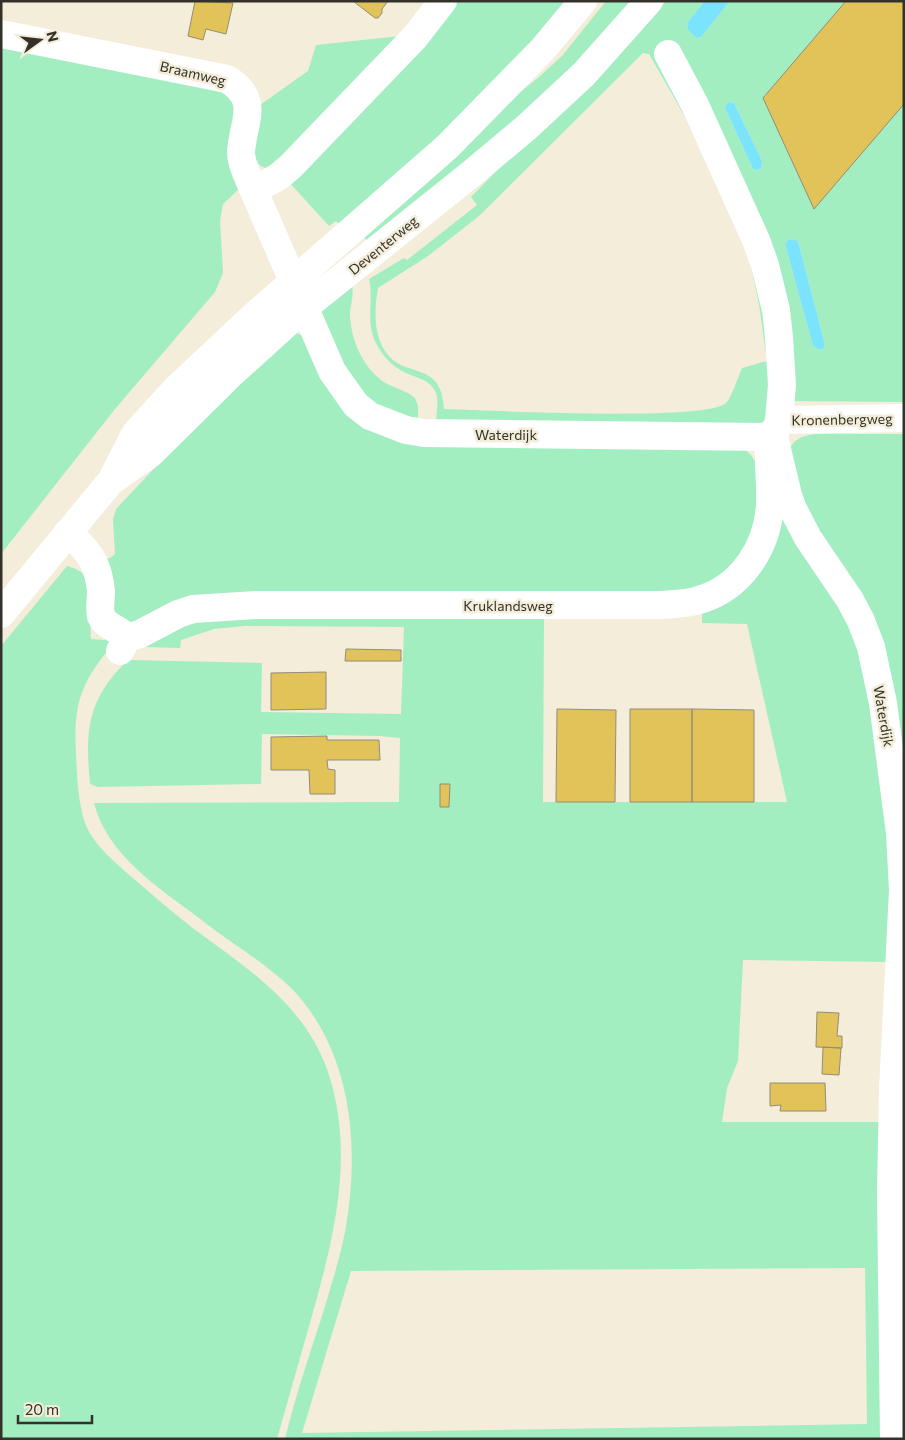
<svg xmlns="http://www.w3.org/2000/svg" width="905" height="1440" viewBox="0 0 905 1440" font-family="Commissioner,sans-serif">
  <rect width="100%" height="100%" fill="#f3edda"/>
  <path fill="#a2eec1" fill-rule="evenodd" d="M 457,1 L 570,1 L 477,105 L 343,227 L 336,221 L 329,226 L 288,181 L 433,31 Z
    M 606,1 L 631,1 L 563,84 L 370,244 L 360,233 L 493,114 L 539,77 L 562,56 Z
    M 666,1 L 705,1 L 687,23 L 688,30 L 696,38 L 701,37 L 730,1 L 904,1 L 904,402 L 790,401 L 789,399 C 788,361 786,324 778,286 C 769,248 750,212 734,177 C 714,134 694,90 672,48 L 662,57 C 685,96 705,137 723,179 C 752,244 781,310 775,383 C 774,393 775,409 768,417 C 756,431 735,428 718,429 L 436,424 C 436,414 439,402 436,393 C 430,378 414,378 402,371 C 391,365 382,355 376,343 C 365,322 374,301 369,279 L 404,258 L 407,260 L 477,205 L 471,197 L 542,124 L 638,33 ZM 643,53 L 649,54 L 684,115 L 737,226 L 751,266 L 759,304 L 767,361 L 742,368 C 739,375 731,399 726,403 C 707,422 483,410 444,409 C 443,398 442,390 435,381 C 427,372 413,370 403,366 C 373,352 373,316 378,288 L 428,256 L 479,216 ZM 728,102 L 734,103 L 762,161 L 761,169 L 756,170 L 753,169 L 725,108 ZM 793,239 L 798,241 L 824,341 L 824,348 L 820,350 L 813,346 L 785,244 L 788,240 Z
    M 400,36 L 332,111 L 268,169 C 243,163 257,124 260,105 L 308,71 L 316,45 Z
    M 1,41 L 217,90 L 239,99 L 239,189 L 223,204 L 220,221 L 223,273 L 215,292 L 115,409 L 1,554 Z
    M 352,285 C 354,294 351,303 350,312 C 350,337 361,364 381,380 C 391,388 407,390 415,398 L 418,406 L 418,422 L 376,408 L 338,365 L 319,307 Z
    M 293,332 L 304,336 L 358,416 L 743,448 L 751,455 L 758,466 L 759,504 L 751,539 L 731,569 L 696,589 L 135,626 L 109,615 L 105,559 L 110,558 L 115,554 L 113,519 L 116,509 L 180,441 Z
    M 816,434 L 904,434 L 904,810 L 892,726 L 806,522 L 787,455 C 792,440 800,436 816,434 Z
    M 782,514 L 856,625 L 892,804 L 890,962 L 743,960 L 738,1061 L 727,1088 L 722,1122 L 887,1122 L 888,1439 L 285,1439 C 295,1398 308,1359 321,1319 C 330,1290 339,1261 345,1232 C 360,1150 353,1056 295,992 C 269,965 229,942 199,918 C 159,888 107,855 94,803 L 399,802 L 400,738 L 380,736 L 262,734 L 261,784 L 98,787 L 90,784 C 85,731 87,699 128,660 L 262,663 L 261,712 L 401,714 L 404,627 L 245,626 L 214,629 L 181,640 L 180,648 L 146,647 L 144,646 L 195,619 L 544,615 L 543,802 L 787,802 L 747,624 L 702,623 L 702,612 ZM 865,1268 L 867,1424 L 302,1433 L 351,1271 Z
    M 67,566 C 103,574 88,612 91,639 L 104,640 L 112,636 L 116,641 C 82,680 73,701 76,754 C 77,777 78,802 85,823 C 93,845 117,864 134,879 C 154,896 173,913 194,929 C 248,969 305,1005 328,1072 C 356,1156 333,1241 310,1323 C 299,1361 288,1400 277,1439 L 1,1439 L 1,646 Z"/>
  <path fill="#7be3fc" d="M 705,1 L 730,1 L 701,37 L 696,38 L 688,30 L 687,23 Z
    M 728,102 L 734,103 L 762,161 L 761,169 L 756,170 L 753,169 L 725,108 Z
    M 793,239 L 798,241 L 824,341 L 824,348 L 820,350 L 813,346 L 785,244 L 788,240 Z"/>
  <path fill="#e2c35a" stroke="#928d7b" d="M 195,1 L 233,3 L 226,34 L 206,29 L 203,40 L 188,36 Z
    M 353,1 L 388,1 L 382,9 L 382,13 L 378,18 L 375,18 Z
    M 846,1 L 904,1 L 904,104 L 814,209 L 763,98 Z
    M 346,649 L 401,650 L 401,661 L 345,661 Z
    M 326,672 L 326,709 L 271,710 L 271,673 Z
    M 557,709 L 616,710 L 615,802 L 556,802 Z
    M 630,709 L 692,709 L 692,802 L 630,802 Z
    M 692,709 L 754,710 L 754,802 L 692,802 Z
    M 327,736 L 327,740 L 379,740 L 380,760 L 327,760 L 328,769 L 335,770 L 335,794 L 310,794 L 309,770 L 271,770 L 271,737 Z
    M 440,784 L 450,784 L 449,807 L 440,807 Z
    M 817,1012 L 839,1013 L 837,1036 L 842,1036 L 842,1048 L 816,1047 Z
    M 823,1047 L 841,1048 L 839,1075 L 822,1074 Z
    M 770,1083 L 825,1083 L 826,1111 L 780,1111 L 781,1105 L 770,1106 Z"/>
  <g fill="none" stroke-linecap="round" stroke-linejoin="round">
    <path stroke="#fff" stroke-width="28" d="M 1,34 L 227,79 C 261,100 243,121 241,152 C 241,160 244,168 247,175 L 332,371 L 346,391 L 356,405 L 370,416 L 406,430 L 424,433 L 774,437 L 769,445 C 768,465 771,486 770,506 C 767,548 741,588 699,600 C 687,604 674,604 661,605 L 256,605 L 193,609 L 178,614 L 140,634 L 127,638
      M 668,54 L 695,105 L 756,240 L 765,265 L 776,310 L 779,337 L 782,385 L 779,420 L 774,437 L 788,495 L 792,507 L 808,538 L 850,600 L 861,621 L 871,647 L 883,703 L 900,833 L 903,890 L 893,1090 L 891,1193 L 894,1439
      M 254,190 L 278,177 L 290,167 L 415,37 L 443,1
      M 779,420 L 904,418
      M 67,533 C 89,549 99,565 101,592 C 101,600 99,608 101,616 C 106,628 120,628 127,638 L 120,651"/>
    <path stroke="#fff" stroke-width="28" d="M 114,479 L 150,454 L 230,375 L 305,307 L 471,174 L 527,127 L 584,74 L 649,1
      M 1,614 L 111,481 L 135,434 L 176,389 L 256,314 L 447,147 L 543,49 L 583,1"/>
  </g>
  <g text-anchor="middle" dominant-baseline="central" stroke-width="5" stroke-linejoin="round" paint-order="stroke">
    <g font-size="14" fill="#33312a" stroke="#f3edda">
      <text transform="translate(193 73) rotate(13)">Braamweg</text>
      <text transform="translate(383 245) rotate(-39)">Deventerweg</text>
      <text transform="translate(842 419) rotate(-1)">Kronenbergweg</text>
      <text x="506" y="434">Waterdijk</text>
      <text x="508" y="605">Kruklandsweg</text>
      <text transform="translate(884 716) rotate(80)">Waterdijk</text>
    </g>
  </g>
  <rect width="905" height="1440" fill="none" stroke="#33312a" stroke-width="5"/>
  <g transform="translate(40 40) rotate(75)" stroke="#f3edda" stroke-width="4" paint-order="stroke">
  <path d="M0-4L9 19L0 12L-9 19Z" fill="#33312a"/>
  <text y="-8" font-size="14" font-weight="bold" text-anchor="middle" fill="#33312a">N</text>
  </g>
  <path d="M18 1415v8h74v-8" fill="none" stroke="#33312a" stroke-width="2.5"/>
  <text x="25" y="1415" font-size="15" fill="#33312a" stroke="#f3edda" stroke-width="4" paint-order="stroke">20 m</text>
</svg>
